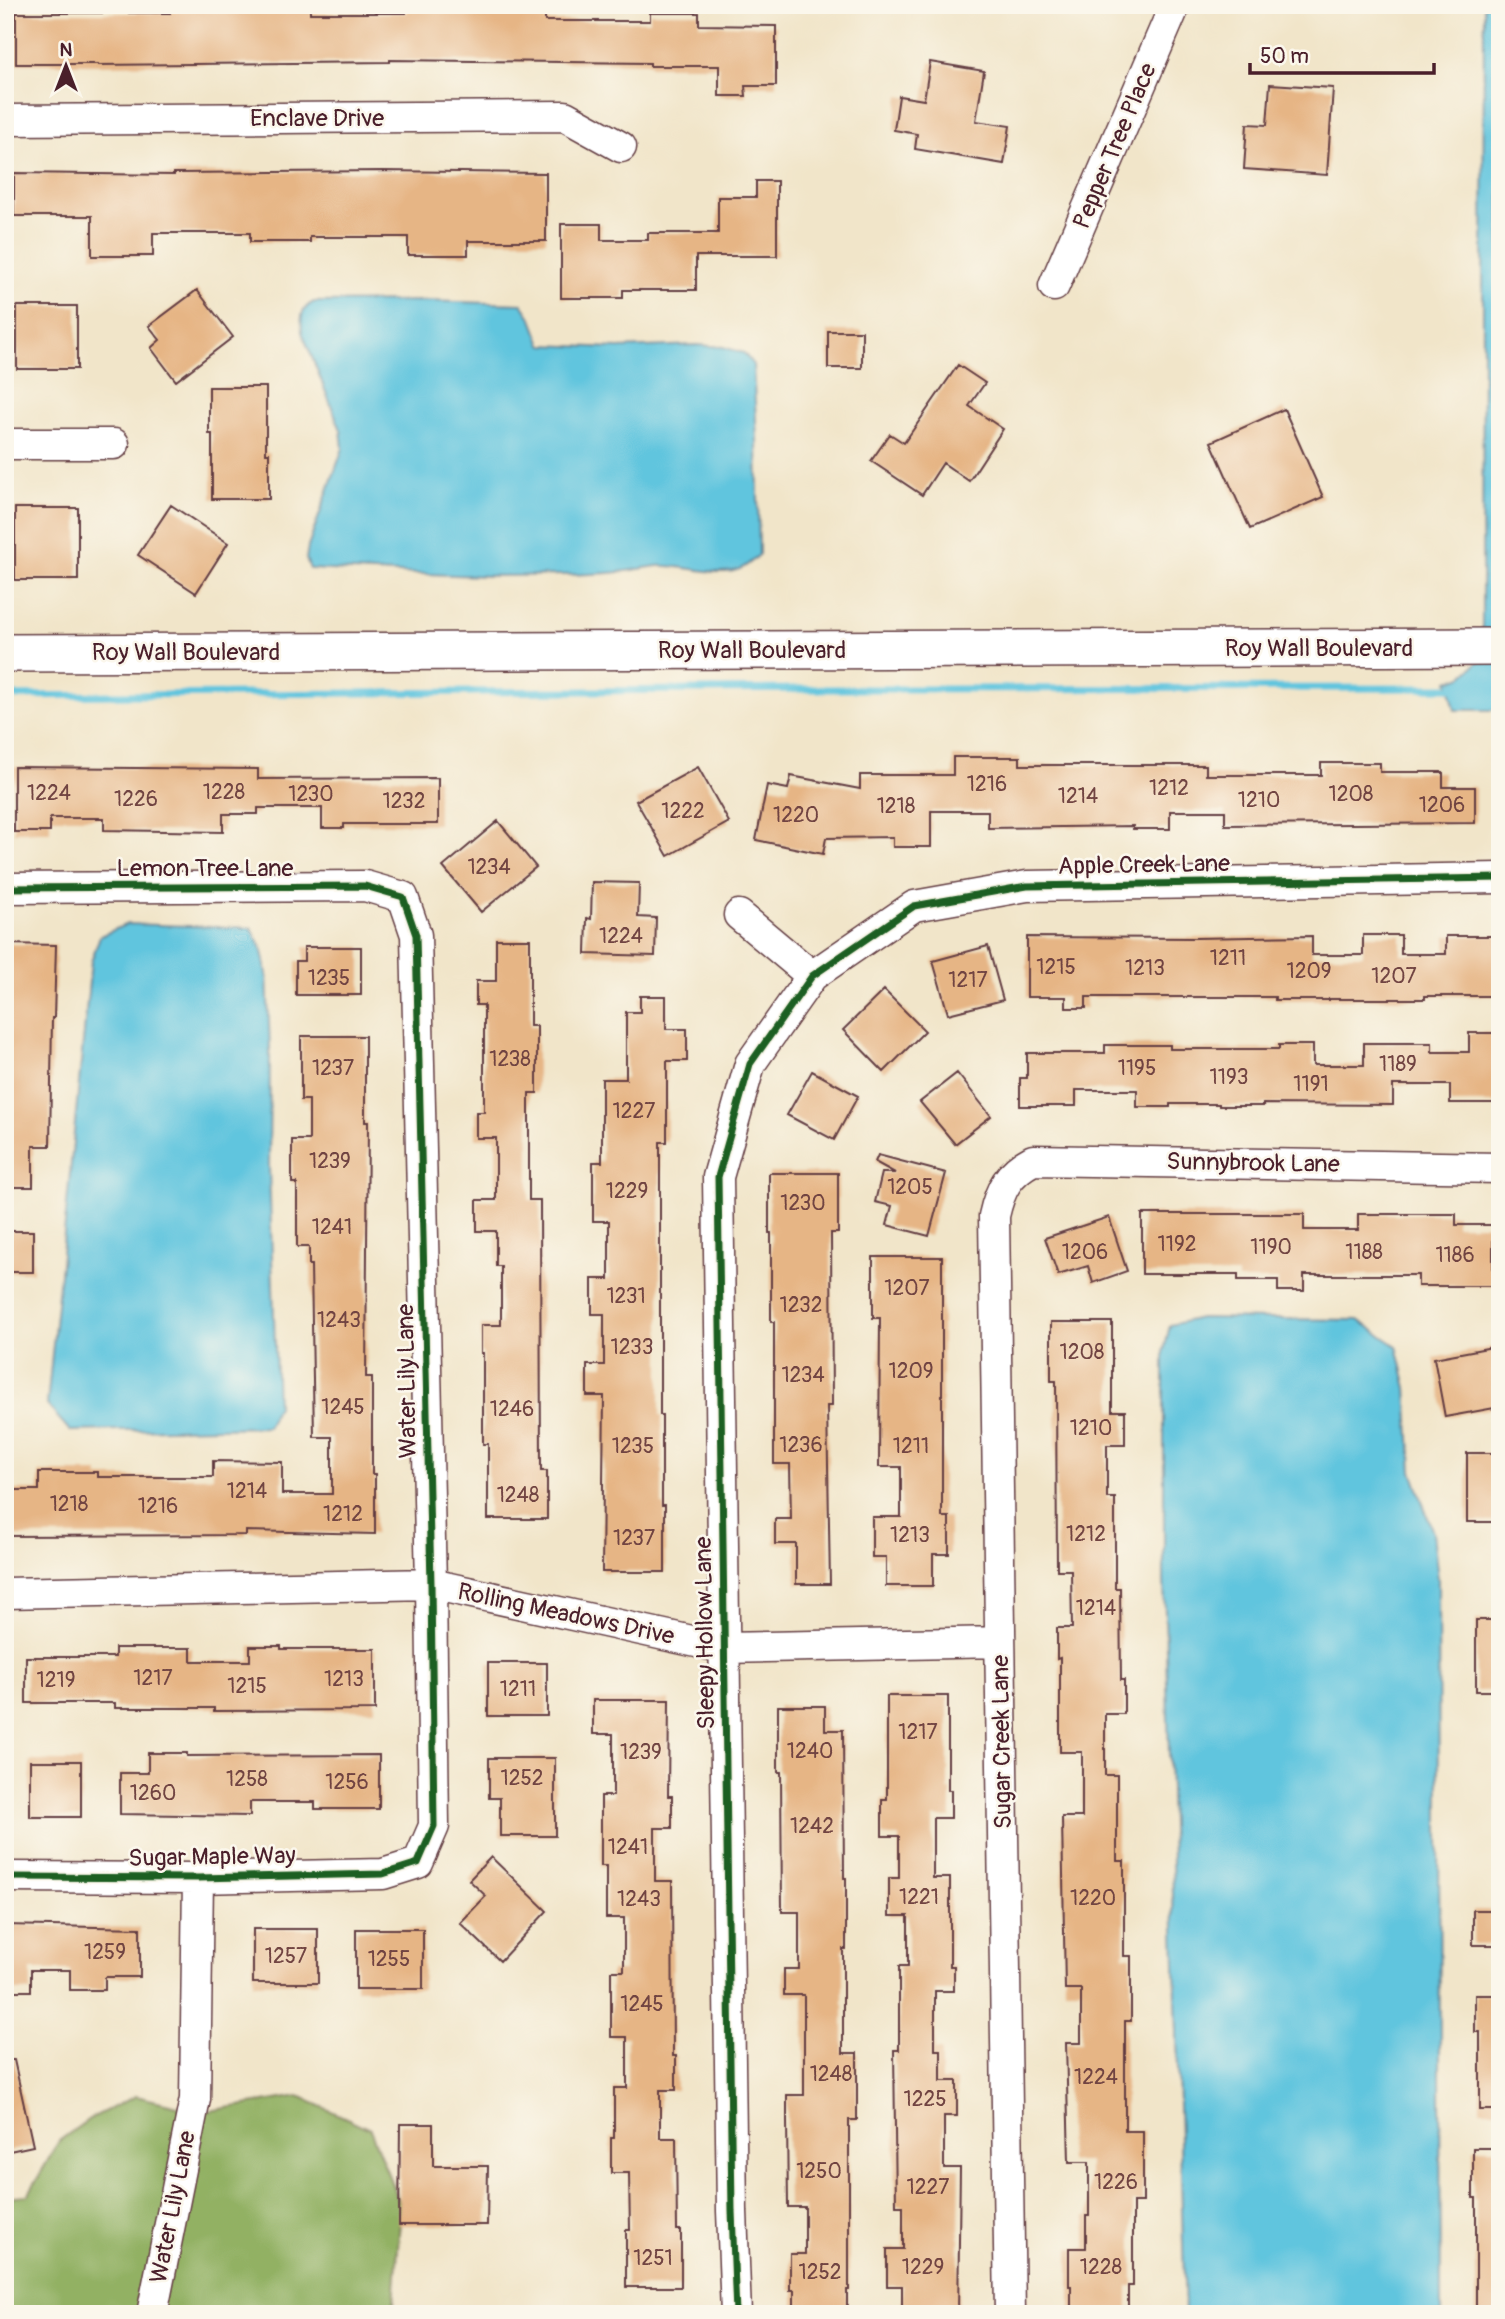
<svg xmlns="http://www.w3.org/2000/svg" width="1505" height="2319" viewBox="0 0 1505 2319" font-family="Pangolin,sans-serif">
  <rect width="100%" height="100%" fill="#fbf7ec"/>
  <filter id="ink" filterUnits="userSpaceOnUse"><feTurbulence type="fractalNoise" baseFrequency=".0143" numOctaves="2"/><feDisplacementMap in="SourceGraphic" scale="14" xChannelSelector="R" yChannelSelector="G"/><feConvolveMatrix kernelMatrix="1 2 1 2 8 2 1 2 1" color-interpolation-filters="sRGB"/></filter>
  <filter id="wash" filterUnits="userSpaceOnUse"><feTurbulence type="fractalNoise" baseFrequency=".00686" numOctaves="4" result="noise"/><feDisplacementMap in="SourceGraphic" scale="28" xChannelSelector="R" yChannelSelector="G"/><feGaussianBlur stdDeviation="1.57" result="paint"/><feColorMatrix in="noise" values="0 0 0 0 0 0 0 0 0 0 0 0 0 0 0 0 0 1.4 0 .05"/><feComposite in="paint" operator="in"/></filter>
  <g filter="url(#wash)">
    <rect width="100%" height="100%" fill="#f1e5c9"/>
    <path fill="#92b164" stroke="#6e6848" stroke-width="2" d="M 136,2096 L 203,2112 L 299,2096 L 370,2129 L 401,2207 L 394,2303 L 391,2314 L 5,2314 L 5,2197 L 28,2195 L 59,2141 L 89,2119 Z"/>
    <path fill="#60c5de" stroke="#557284" stroke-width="2" d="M 1484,5 L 1500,5 L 1500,633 L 1482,633 Z
      M 424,301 L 522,304 L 532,319 L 542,345 L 618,348 L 697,345 L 723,347 L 744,353 L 753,365 L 757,440 L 759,555 C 754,559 748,565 742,568 C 719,579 682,564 657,566 C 641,568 626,572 609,573 C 509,579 410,574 310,569 L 306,559 L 308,547 L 343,448 L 341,430 L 302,332 C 301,318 300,309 314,302 Z
      M 1479,661 L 1500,661 L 1500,710 L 1455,710 L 1448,681 L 1463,676 Z
      M 127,924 L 251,928 L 261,947 L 267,974 L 270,1049 L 269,1168 L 277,1406 L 267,1427 L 70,1431 L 47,1405 L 91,962 L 100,936 Z
      M 1200,1318 L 1358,1320 L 1397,1346 L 1407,1388 L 1412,1471 L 1433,1533 L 1438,1579 L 1441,2314 L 1185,2314 L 1164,1579 L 1164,1351 L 1170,1325 Z"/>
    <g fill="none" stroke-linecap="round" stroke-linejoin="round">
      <path stroke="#60c5de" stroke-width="7" d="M 5,696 L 814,689 L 1457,688"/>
    </g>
    <g id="blocks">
      <path fill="#e6b585" d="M 169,5 L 310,5 L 310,13 L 406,13 L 406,5 L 545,5 L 545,21 L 650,21 L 650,13 L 699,13 L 699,25 L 776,26 L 776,86 L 745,86 L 746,96 L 719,96 L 719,66 L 650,66 L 650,63 L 390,60 L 390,62 L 98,65 L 98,64 L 16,64 L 16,13 L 170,13 Z
        M 930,62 L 984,71 L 976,121 L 1010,126 L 1004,164 L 915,149 L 917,134 L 894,130 L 899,96 L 924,100 Z
        M 1270,84 L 1333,88 L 1327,175 L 1244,169 L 1247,124 L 1267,125 Z
        M 383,171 L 546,173 L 546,241 L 468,241 L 468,255 L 408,255 L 408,237 L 310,237 L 310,242 L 250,242 L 250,233 L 153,233 L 153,256 L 92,256 L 92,216 L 14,216 L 14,173 L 174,175 L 174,173 Z
        M 756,181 L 777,181 L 777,256 L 696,256 L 696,290 L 623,290 L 623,298 L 561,298 L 561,224 L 601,224 L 601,240 L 648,240 L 648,233 L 718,233 L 718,197 L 756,197 Z
        M 197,290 L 233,337 L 176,381 L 151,348 L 160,340 L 149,326 Z
        M 17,306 L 77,306 L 77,369 L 17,369 Z
        M 828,331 L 862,331 L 862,368 L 828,368 Z
        M 958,365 L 985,383 L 969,406 L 1003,429 L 969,481 L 943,463 L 922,495 L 871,461 L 890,434 L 904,443 Z
        M 209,387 L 266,387 L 266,453 L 269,453 L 269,499 L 212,499 L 212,434 L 209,434 Z
        M 1284,409 L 1323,497 L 1250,529 L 1211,442 Z
        M 171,505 L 228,543 L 196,593 L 138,555 Z
        M 15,508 L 78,508 L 78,580 L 15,580 Z
        M 953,757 L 1020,757 L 1020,765 L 1206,765 L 1206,775 L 1321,775 L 1321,763 L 1380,763 L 1380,772 L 1443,772 L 1443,787 L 1475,787 L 1475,823 L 1225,825 L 1225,811 L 1170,811 L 1170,829 L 1133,829 L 1133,826 L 988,828 L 988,811 L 931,811 L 931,847 L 893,847 L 893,837 L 826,838 L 823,854 L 756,840 L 767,785 L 788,789 L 791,776 L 860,789 L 860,775 L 953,775 Z
        M 14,767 L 258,769 L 258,779 L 438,778 L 438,824 L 344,824 L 344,828 L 322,828 L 322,808 L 258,808 L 258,814 L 223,814 L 223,832 L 104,830 L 104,818 L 50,818 L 50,832 L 14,832 Z
        M 698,767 L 729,822 L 668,856 L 636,801 Z
        M 498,821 L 536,867 L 481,912 L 443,867 Z
        M 592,882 L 639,883 L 638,917 L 656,918 L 655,956 L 586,954 L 587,918 L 591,919 Z
        M 1363,935 L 1401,935 L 1401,954 L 1446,954 L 1446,936 L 1500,936 L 1500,996 L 1425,996 L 1425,999 L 1329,999 L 1329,1000 L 1275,1000 L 1275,997 L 1086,997 L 1086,1008 L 1066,1008 L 1066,997 L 1027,997 L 1027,937 L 1195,938 L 1312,936 L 1312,955 L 1363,955 Z
        M 496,939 L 530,939 L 530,1026 L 537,1026 L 537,1093 L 529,1093 L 529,1200 L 540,1200 L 541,1471 L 547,1471 L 547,1519 L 488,1519 L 488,1444 L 483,1444 L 483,1353 L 481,1353 L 481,1325 L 501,1325 L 501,1266 L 496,1266 L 496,1231 L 477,1231 L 477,1200 L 496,1200 L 496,1138 L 476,1138 L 476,1112 L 484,1112 L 484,1005 L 476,1005 L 476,981 L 496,981 Z
        M 5,944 L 56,945 L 54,1018 L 52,1018 L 50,1146 L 33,1146 L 33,1187 L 5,1187 Z
        M 988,946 L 1003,1000 L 948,1014 L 933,961 Z
        M 304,947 L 361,947 L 361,995 L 296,995 L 296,961 L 304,961 Z
        M 884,990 L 925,1031 L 884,1072 L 843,1030 Z
        M 640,996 L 666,996 L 666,1029 L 687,1029 L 687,1061 L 667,1061 L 667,1142 L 660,1142 L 660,1415 L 662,1415 L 662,1505 L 665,1505 L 665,1572 L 602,1572 L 604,1396 L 587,1396 L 587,1365 L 604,1365 L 604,1314 L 592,1314 L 592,1279 L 609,1279 L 609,1221 L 593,1221 L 593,1162 L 602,1162 L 602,1079 L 626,1079 L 626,1012 L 640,1012 Z
        M 1469,1033 L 1500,1033 L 1500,1103 L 1450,1103 L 1450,1085 L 1393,1085 L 1393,1105 L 1263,1104 L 1263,1106 L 1219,1106 L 1219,1104 L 1170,1104 L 1170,1107 L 1137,1107 L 1137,1090 L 1076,1090 L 1076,1106 L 1020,1106 L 1020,1078 L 1027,1078 L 1027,1053 L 1105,1053 L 1105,1045 L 1170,1045 L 1170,1049 L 1279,1049 L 1279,1045 L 1313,1045 L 1313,1065 L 1364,1065 L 1364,1043 L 1432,1043 L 1432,1052 L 1469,1052 Z
        M 301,1036 L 365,1036 L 365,1122 L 368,1122 L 366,1377 L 372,1377 L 372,1474 L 375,1474 L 375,1534 L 246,1531 L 246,1535 L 5,1536 L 5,1490 L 39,1490 L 39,1472 L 98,1472 L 98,1477 L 213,1477 L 213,1461 L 282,1462 L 282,1494 L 332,1494 L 332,1437 L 314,1437 L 311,1265 L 309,1265 L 309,1247 L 297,1247 L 297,1183 L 292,1183 L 292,1140 L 309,1140 L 309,1100 L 301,1100 Z
        M 812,1071 L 858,1096 L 834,1140 L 787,1115 Z
        M 957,1073 L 991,1116 L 955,1144 L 920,1102 Z
        M 878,1155 L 946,1173 L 929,1236 L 887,1225 L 892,1206 L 875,1202 L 882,1173 L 895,1173 L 875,1162 Z
        M 769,1173 L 838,1173 L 838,1233 L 831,1233 L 832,1406 L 827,1406 L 830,1584 L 796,1584 L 796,1544 L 775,1544 L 775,1519 L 791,1519 L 790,1464 L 774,1464 L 774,1322 L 771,1322 L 771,1233 L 769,1233 Z
        M 1142,1214 L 1304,1214 L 1304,1230 L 1358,1230 L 1358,1214 L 1456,1214 L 1456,1225 L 1493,1225 L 1493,1286 L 1418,1286 L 1418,1275 L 1304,1275 L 1304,1291 L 1278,1291 L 1278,1280 L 1238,1280 L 1238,1274 L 1142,1274 Z
        M 1109,1217 L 1127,1271 L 1093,1283 L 1088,1266 L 1058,1275 L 1045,1238 Z
        M 5,1231 L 33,1231 L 33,1272 L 5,1272 Z
        M 873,1257 L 942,1257 L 942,1517 L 949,1517 L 949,1554 L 933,1554 L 933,1586 L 886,1586 L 886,1557 L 872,1557 L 872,1517 L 901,1517 L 901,1467 L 879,1467 L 880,1318 L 873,1318 Z
        M 1051,1322 L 1112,1322 L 1112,1411 L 1125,1411 L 1125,1445 L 1107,1445 L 1107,1498 L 1115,1498 L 1115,1588 L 1120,1588 L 1121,1680 L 1124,1680 L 1124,1714 L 1105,1714 L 1105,1775 L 1117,1775 L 1117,1861 L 1124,1861 L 1124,1956 L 1131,1956 L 1131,2021 L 1125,2021 L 1125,2131 L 1143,2131 L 1143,2202 L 1133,2202 L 1133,2286 L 1128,2286 L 1128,2314 L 1071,2314 L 1071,2286 L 1069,2286 L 1069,2248 L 1086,2248 L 1086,2216 L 1089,2216 L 1089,2162 L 1069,2162 L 1066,2043 L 1081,2043 L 1081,1989 L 1065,1989 L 1062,1817 L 1082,1817 L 1082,1752 L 1060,1752 L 1060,1658 L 1057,1659 L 1057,1628 L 1072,1628 L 1071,1570 L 1057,1570 L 1056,1381 L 1051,1381 Z
        M 1498,1346 L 1500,1358 L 1500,1407 L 1445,1417 L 1434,1358 Z
        M 1467,1453 L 1500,1453 L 1500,1522 L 1467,1522 Z
        M 1476,1620 L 1500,1620 L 1500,1691 L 1476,1691 Z
        M 250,1646 L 281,1646 L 281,1649 L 375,1649 L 375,1710 L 214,1711 L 214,1708 L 115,1708 L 115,1703 L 26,1703 L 26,1657 L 115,1657 L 115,1648 L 191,1648 L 191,1661 L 250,1661 Z
        M 488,1663 L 547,1663 L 547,1716 L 488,1716 Z
        M 887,1696 L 948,1696 L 948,1790 L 951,1790 L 951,1818 L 933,1818 L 933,1878 L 950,1878 L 950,1966 L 954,1966 L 954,1991 L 935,1991 L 935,2050 L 941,2050 L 941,2081 L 957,2081 L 957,2116 L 944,2116 L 944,2168 L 960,2168 L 958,2314 L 902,2314 L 902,2286 L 887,2286 L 887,2249 L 903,2249 L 903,2206 L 896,2206 L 894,2050 L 899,2050 L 899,1966 L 908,1966 L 908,1916 L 889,1916 L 889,1878 L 899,1878 L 899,1836 L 882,1836 L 882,1799 L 887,1799 Z
        M 593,1700 L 669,1700 L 668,1796 L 672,1796 L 672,1828 L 655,1828 L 655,1881 L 672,1881 L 673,2056 L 676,2056 L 676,2090 L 660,2090 L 660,2138 L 676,2138 L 677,2230 L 681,2230 L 681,2287 L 626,2287 L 626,2230 L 630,2230 L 629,2173 L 611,2173 L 611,2138 L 614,2138 L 614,2088 L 627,2088 L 627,2037 L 611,2037 L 611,1971 L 624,1971 L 624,1918 L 606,1918 L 606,1866 L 601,1866 L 601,1796 L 613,1796 L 613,1734 L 593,1734 Z
        M 778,1706 L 825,1706 L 825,1730 L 843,1730 L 844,1878 L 846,1878 L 846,1949 L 843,1949 L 843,2053 L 857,2053 L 857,2120 L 849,2120 L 849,2290 L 847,2290 L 847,2314 L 794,2314 L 794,2290 L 790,2290 L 790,2254 L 805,2254 L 805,2207 L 788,2207 L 787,2120 L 787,2095 L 804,2095 L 804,1995 L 784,1995 L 784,1969 L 799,1969 L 799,1912 L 782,1912 L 781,1772 L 778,1772 Z
        M 148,1753 L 187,1753 L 187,1756 L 379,1755 L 379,1809 L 315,1809 L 315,1802 L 250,1802 L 250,1816 L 120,1814 L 120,1773 L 148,1773 Z
        M 489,1758 L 555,1758 L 555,1836 L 500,1836 L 500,1798 L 489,1798 Z
        M 30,1761 L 81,1761 L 81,1817 L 30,1817 Z
        M 491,1857 L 547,1911 L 500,1961 L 460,1923 L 486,1896 L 469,1880 Z
        M 1473,1910 L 1500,1910 L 1500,1945 L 1473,1945 Z
        M 5,1925 L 140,1928 L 140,1977 L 105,1977 L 105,1990 L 70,1990 L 70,1970 L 31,1970 L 31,1991 L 5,1991 Z
        M 253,1929 L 318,1929 L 318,1983 L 253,1983 Z
        M 356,1929 L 423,1929 L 423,1989 L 356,1989 Z
        M 1475,1995 L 1500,1995 L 1500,2110 L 1480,2110 L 1480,2032 L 1475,2032 Z
        M 5,2060 L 14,2060 L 33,2146 L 5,2152 Z
        M 400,2124 L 433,2124 L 433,2166 L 488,2166 L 487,2225 L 399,2225 Z
        M 1473,2148 L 1500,2148 L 1500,2314 L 1476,2314 L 1476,2198 L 1473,2198 Z"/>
    </g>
  </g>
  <g filter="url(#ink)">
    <use href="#blocks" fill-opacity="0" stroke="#633d43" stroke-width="2"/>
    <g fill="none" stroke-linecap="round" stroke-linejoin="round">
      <defs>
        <path id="minor" d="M 5,120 L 565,116 L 621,147
          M 1054,286 L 1175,5
          M 5,444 L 114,444
          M 5,888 L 365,886 L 403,897 L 416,935 L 431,1584 L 434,1826 L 418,1863 L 383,1874 L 198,1878 L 5,1877
          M 739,915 L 812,976
          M 5,1593 L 431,1584 L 724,1648 L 1000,1642
          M 152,2314 L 195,2099 L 198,1878
          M 736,2314 L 732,2211 L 718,1177 L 750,1064 L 812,976 L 914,906 L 1027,886 L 1500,878
          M 1010,2314 L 994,1216 C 1000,1189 1008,1173 1033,1160 L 1500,1168"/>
        <path id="tertiary" d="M 5,653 L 1500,647"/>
      </defs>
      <use href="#minor" stroke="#633d43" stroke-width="33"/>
      <use href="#tertiary" stroke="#633d43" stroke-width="40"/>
      <use href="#minor" stroke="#fff" stroke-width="30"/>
      <use href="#tertiary" stroke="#fff" stroke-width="37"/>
      <defs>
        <path id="cycleway" d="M 5,888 L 365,886 L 403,897 L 416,935 L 431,1584 L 434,1826 L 418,1863 L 383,1874 L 198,1878 L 5,1877
          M 736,2314 L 732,2211 L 718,1177 L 750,1064 L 812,976 L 914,906 L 1027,886 L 1500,878"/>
      </defs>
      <use href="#cycleway" stroke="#fbf7ec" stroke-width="11"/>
      <use href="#cycleway" stroke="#1b5e20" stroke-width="7"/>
    </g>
  </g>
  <g text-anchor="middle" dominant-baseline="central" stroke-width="5" stroke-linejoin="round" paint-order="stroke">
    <g font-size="21" fill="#714442">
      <text x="987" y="784">1216</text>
      <text x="1169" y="788">1212</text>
      <text x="224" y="792">1228</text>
      <text x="49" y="793">1224</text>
      <text x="311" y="794">1230</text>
      <text x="1351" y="794">1208</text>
      <text x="1078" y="796">1214</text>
      <text x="136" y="799">1226</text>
      <text x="1259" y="800">1210</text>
      <text x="404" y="801">1232</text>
      <text x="1442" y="805">1206</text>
      <text x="896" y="806">1218</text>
      <text x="683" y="811">1222</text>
      <text x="796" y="815">1220</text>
      <text x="489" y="867">1234</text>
      <text x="621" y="936">1224</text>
      <text x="1228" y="958">1211</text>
      <text x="1056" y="967">1215</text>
      <text x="1145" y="968">1213</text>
      <text x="1309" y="971">1209</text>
      <text x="1394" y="976">1207</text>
      <text x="329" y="978">1235</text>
      <text x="968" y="980">1217</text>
      <text x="510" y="1059">1238</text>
      <text x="1398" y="1064">1189</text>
      <text x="333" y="1068">1237</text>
      <text x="1137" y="1068">1195</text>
      <text x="1229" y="1077">1193</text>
      <text x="1311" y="1084">1191</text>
      <text x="634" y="1111">1227</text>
      <text x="330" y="1161">1239</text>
      <text x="910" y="1187">1205</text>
      <text x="627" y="1191">1229</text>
      <text x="803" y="1203">1230</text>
      <text x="332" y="1227">1241</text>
      <text x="1177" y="1244">1192</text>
      <text x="1271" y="1247">1190</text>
      <text x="1085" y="1252">1206</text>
      <text x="1364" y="1252">1188</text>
      <text x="1455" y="1255">1186</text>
      <text x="907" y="1288">1207</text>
      <text x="626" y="1296">1231</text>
      <text x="801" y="1305">1232</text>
      <text x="339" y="1320">1243</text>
      <text x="632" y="1347">1233</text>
      <text x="1082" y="1352">1208</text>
      <text x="911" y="1371">1209</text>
      <text x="803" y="1375">1234</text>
      <text x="343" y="1407">1245</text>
      <text x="512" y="1409">1246</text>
      <text x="1091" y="1428">1210</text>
      <text x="801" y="1445">1236</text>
      <text x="633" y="1446">1235</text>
      <text x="911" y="1446">1211</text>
      <text x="247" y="1491">1214</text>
      <text x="518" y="1495">1248</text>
      <text x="69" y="1504">1218</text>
      <text x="158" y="1506">1216</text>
      <text x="343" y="1514">1212</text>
      <text x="1086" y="1534">1212</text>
      <text x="910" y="1535">1213</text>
      <text x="634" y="1538">1237</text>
      <text x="1096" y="1608">1214</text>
      <text x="153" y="1678">1217</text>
      <text x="344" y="1679">1213</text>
      <text x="56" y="1680">1219</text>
      <text x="247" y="1686">1215</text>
      <text x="518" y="1689">1211</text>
      <text x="918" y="1732">1217</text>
      <text x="810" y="1751">1240</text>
      <text x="641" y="1752">1239</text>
      <text x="522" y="1778">1252</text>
      <text x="247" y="1779">1258</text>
      <text x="347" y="1782">1256</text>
      <text x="153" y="1793">1260</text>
      <text x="812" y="1826">1242</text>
      <text x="628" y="1847">1241</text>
      <text x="919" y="1897">1221</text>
      <text x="1093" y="1898">1220</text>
      <text x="639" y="1899">1243</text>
      <text x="105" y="1952">1259</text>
      <text x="286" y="1956">1257</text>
      <text x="389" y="1959">1255</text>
      <text x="642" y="2004">1245</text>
      <text x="831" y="2074">1248</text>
      <text x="1096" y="2077">1224</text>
      <text x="925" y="2099">1225</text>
      <text x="819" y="2171">1250</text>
      <text x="1116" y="2182">1226</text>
      <text x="928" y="2187">1227</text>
      <text x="653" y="2258">1251</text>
      <text x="923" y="2267">1229</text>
      <text x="1101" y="2267">1228</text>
      <text x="820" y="2272">1252</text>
    </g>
    <g font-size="24" fill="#4a1f2b" stroke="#fbf7ec">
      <text x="317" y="118">Enclave Drive</text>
      <text transform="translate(1115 146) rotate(-67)">Pepper Tree Place</text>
      <text x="1319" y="648">Roy Wall Boulevard</text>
      <text x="752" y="650">Roy Wall Boulevard</text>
      <text x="186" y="652">Roy Wall Boulevard</text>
      <text transform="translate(1144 865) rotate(-1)">Apple Creek Lane</text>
      <text x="205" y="868">Lemon Tree Lane</text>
      <text transform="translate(1253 1163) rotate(1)">Sunnybrook Lane</text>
      <text transform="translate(407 1381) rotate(-91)">Water Lily Lane</text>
      <text transform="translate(566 1614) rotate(12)">Rolling Meadows Drive</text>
      <text transform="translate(705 1633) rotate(-91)">Sleepy Hollow Lane</text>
      <text transform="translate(1002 1742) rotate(-91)">Sugar Creek Lane</text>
      <text transform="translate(212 1857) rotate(-1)">Sugar Maple Way</text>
      <text transform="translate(173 2207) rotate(-79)">Water Lily Lane</text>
    </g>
  </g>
  <rect width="1505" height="2319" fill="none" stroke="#fbf7ec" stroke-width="28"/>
  <g transform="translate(66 66)" stroke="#fbf7ec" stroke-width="5" paint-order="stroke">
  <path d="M0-5L12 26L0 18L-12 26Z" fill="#4a1f2b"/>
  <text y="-10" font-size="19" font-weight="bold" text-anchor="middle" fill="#4a1f2b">N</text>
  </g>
  <path d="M1250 63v10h184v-10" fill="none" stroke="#4a1f2b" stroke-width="3.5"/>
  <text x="1260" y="63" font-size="21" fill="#4a1f2b" stroke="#fbf7ec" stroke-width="5" paint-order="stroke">50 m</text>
</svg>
